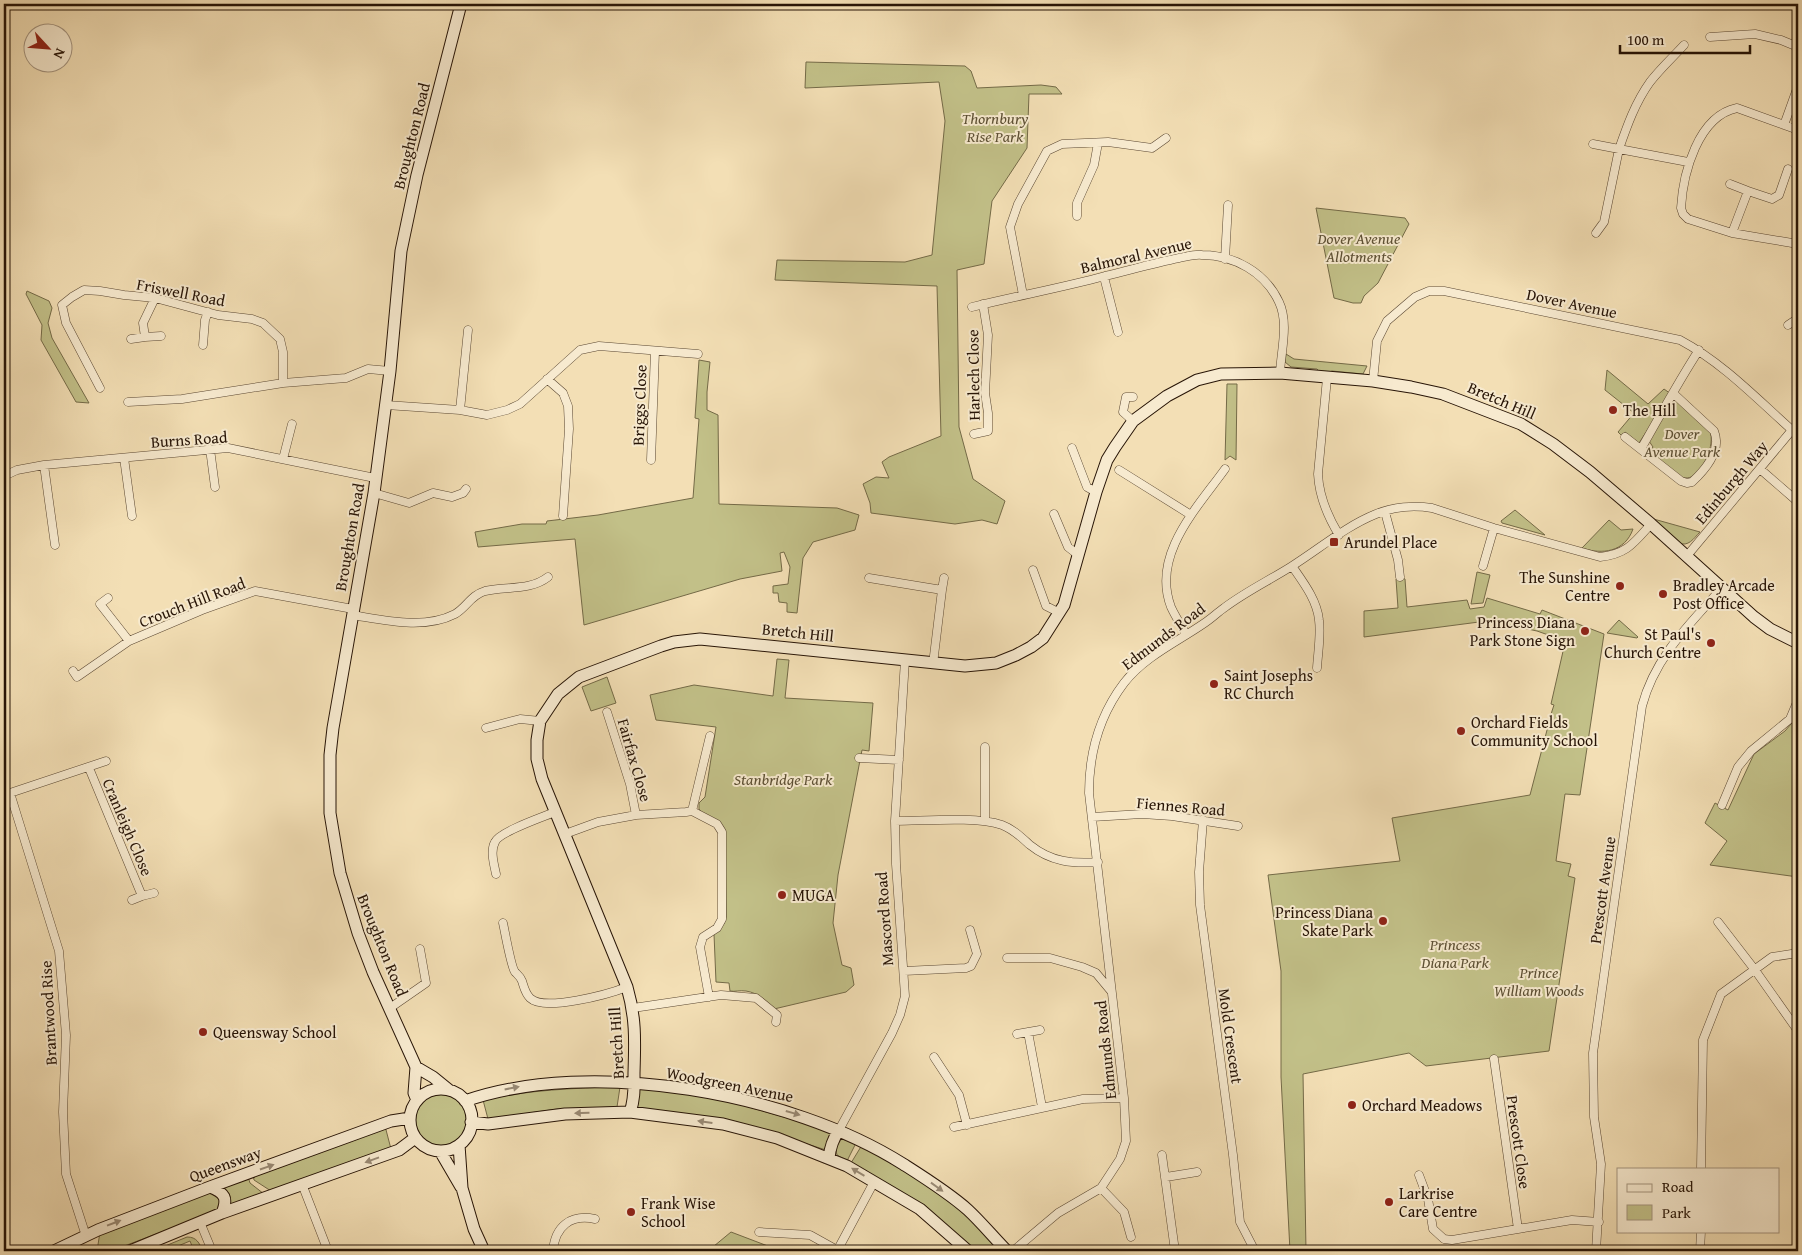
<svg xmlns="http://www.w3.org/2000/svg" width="1802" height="1255" viewBox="0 0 1802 1255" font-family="'Gentium Book Plus',serif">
  <rect width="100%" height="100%" fill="#f3dfb5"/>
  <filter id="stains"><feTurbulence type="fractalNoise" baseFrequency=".004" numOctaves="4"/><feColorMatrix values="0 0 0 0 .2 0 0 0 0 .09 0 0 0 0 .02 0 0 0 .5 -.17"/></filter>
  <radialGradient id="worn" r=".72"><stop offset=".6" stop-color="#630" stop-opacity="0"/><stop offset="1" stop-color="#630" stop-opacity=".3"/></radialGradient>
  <path fill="#c2c088" stroke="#746a47" d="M 806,62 L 965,66 L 971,71 L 977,88 L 1041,85 L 1056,87 L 1062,94 L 1029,94 L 1027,148 L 992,201 L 984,264 L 957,270 L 959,427 L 973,479 L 1005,501 L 997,524 L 982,520 L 955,524 L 871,513 L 870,503 L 863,484 L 876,477 L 889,478 L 882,462 L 889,457 L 941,436 L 937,286 L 775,280 L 777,260 L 905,262 L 932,255 L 945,121 L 939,82 L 805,88 Z
    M 1316,208 L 1405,218 L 1409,224 L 1378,283 L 1364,296 L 1361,303 L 1353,303 L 1334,298 Z
    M 27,291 L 49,301 L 52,308 L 48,323 L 52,338 L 89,403 L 76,402 L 41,340 L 42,325 L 26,294 Z
    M 1286,354 L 1294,359 L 1367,366 L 1363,374 L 1332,371 L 1327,373 L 1320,372 L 1317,369 L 1291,367 L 1285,362 Z
    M 699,360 L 710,362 L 707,392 L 707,410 L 718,415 L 719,504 L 837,508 L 859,515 L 855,530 L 813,542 L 803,558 L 797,613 L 787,612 L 787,603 L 779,602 L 778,593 L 773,593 L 773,586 L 788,584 L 790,567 L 784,552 L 780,553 L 782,571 L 740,579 L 584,625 L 575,539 L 478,547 L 475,532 L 522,524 L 546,524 L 547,521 L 598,515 L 693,498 L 699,419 L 695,418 Z
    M 1607,370 L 1648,404 L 1664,389 L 1671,394 L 1639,443 L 1625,432 L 1622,436 L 1618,432 L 1634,413 L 1605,390 Z
    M 1227,384 L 1237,384 L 1236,460 L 1230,456 L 1225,460 Z
    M 1674,398 L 1710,431 C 1715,445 1704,470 1691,477 C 1689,478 1686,478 1683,478 L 1649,452 L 1653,447 L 1649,441 Z
    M 1515,510 L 1545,535 L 1502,523 L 1501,521 Z
    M 1650,518 L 1700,532 C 1693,539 1689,547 1678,543 Z
    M 1609,520 L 1621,530 L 1633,529 C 1625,552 1602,555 1582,548 Z
    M 1477,572 L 1490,575 L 1483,603 L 1471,604 Z
    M 1400,577 L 1405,579 L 1407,607 L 1467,600 L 1470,609 L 1484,607 L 1487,598 L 1540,614 L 1542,610 L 1604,634 L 1580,795 L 1565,794 L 1556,861 L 1571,864 L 1568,876 L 1575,878 L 1549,1051 L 1426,1066 L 1409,1053 L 1303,1074 L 1306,1251 L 1290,1251 L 1281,1077 L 1281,971 L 1268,875 L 1400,861 L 1392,818 L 1530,795 L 1552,711 L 1554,705 L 1551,704 L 1564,647 L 1554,637 L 1537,631 L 1504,624 L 1479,622 L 1364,637 L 1364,611 L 1398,608 L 1396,579 Z
    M 1619,620 L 1638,637 L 1637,638 L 1607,633 Z
    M 777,659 L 789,660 L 785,698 L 873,703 L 869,751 L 862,750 L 838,875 L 833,923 L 842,965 L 851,968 L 854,985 L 846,992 L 774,1009 C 766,1000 758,993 746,991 C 740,990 735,992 730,991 L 729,983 L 716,982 L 714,934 L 724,924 L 726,917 L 725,832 L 723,826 L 705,816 L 699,809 L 699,803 L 705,797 L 716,727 L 656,720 L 650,695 L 694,685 L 773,696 Z
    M 607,677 L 616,703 L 591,711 L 582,687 Z
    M 1797,717 L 1798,877 L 1710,865 L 1727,841 L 1705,823 L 1715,803 L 1728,810 L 1754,754 L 1785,731 Z
    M 620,1087 L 617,1107 L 557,1109 L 488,1119 L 483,1100 C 529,1090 573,1088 620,1087 Z
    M 638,1088 L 717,1098 L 833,1131 L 826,1150 C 763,1130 701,1113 635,1109 Z
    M413 1120a27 27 0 1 1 54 0a27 27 0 1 1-54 0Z
    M 385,1126 L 391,1149 L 271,1191 L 254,1180 L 253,1174 Z
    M 842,1139 L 856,1143 L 847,1161 L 837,1155 C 835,1147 837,1144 842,1139 Z
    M 862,1145 L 928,1186 L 964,1213 L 1004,1251 L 974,1251 L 960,1238 L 851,1163 Z
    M 248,1177 L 250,1183 L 264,1194 L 227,1208 L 221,1186 Z
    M 209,1191 L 216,1192 L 221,1203 L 217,1211 L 111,1251 L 97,1251 L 100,1232 Z
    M 731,1232 L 773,1248 L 771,1251 L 708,1251 Z
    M 187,1237 C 197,1237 199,1243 203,1251 L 194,1251 L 190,1241 L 166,1251 L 153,1251 Z"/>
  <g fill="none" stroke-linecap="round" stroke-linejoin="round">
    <defs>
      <path id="street" d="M 1710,37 L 1755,34 L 1781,40 L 1798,47
        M 1784,125 L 1798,86
        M 1798,130 L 1737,108 C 1698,116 1683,173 1681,208 L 1683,214 L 1688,219 L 1732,233 L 1798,244
        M 1593,144 L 1619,149 C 1627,126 1635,103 1650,82 C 1660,69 1673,57 1684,45
        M 1730,184 L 1748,191 L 1732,233
        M 1748,191 L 1772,199 L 1779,195 L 1788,169
        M 1077,216 L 1077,203 L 1094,165 L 1098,143
        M 1596,233 L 1604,222 L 1619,149 L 1688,162
        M 1225,259 L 1228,205
        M 1104,277 L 1118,332
        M 1023,295 L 1010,227 L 1018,204 L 1047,151 L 1062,144 L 1108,142 L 1152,148 L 1166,138
        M 972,307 C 1016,296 1061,288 1105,276 C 1130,270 1154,263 1179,258 C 1186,257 1194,254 1202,255 C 1234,255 1265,272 1279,302 C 1289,323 1281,351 1280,373
        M 1788,325 L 1797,319 L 1798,320
        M 145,337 L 161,336
        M 131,339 L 145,337 L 143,323 L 155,298
        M 203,345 L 205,320 L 208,312
        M 1327,378 L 1318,474 C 1319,495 1328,517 1339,535
        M 547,379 L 563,393 L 568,406 L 569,429 L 563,516
        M 1373,381 L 1377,341 L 1387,321 L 1415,297 L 1429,291 L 1444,291 L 1680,340 C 1723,363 1756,398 1792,430
        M 100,388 L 66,323 L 62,305 L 72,297 L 84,290 L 100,291 L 124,295 L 155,298 L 218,315 L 252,319 L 263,323 L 280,339 L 283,352 L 283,383 L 346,378 L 368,369 L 390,371
        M 128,402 L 182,399 L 283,383
        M 386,405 L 460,410 L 487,415 L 507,410 L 520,404 L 580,350 L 599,346 L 698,354
        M 460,410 L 468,330
        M 1133,421 L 1123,412 L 1126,397 L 1133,397
        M 974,434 L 988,431 L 988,413 L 985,393 L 988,335 L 983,304
        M 1625,437 L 1681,481 L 1687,483 L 1692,482 C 1705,470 1722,450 1714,431 L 1674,394
        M 1072,448 L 1087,487 L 1096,492
        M 210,449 L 215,487
        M 1641,449 C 1660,416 1678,382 1699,350
        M 124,458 L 132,516
        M 283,459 L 292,424
        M 651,460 L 655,351
        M 44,465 L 55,545
        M 1760,469 L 1798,502
        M 1119,470 L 1191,515
        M 4,476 L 17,470 L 44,465 L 228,448 L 375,478
        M 374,493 L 409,503 L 433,493 L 452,497 L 463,493 L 466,489
        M 1385,512 L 1398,560 L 1400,577
        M 1054,514 L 1068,547 L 1077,554
        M 1686,557 L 1792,430 L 1798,427
        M 1292,566 C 1303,582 1317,600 1319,620 C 1321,635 1318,652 1317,668
        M 1483,566 L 1494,528
        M 1033,570 L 1046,606 L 1060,613
        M 869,578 L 942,590 L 933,664
        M 942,590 L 944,578
        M 108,598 L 100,604 L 129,641
        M 352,615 C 384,620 424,630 455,614 C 466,608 471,595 485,591 C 506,586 530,591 548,577
        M 1186,634 C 1181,625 1175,616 1171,607 C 1151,555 1197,508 1225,469
        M 73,671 L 77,677 L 129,641 L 202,610 L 255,591 L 353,609
        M 607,712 L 630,784 L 636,815
        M 486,728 L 520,719 L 540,721
        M 985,747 L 985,821
        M 859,758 L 899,760
        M 89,768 L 142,896 L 132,900
        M 4,793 L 10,793 L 106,761
        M 10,793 L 59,951 L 66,1035 L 63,1112 L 66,1174 L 86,1236
        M 1722,805 L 1738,767 L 1751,751 L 1790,719 L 1798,700
        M 692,811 L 717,824 L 722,832 L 722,919 L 717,928 L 703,937 L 700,947 L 709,997
        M 1092,817 L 1142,814 L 1172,816 L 1238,826
        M 1203,820 L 1199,872 L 1200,905 L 1233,1155 L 1240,1222 L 1255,1251
        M 895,821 C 925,821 975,816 1002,825 C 1013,829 1021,837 1030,845 C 1051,862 1073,864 1098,862
        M 565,834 L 598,822 L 636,815 L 686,812 L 692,811 L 710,736
        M 496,874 C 494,864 490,851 495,842 C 499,832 543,817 555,812
        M 142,896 L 154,893
        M 1718,922 L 1755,970 L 1798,1031
        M 503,923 C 505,932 511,967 515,972 C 518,975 520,976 522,981 C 524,987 525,993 530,998 C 544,1012 609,994 627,987
        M 1007,958 L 1050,958 L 1082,967 L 1096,973 L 1111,991
        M 904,971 L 966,968 L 971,966 L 977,954 L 970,930
        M 390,1008 L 426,983 L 420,949
        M 633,1008 L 721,995 L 756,998 L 777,1015 L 776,1022
        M 1028,1032 L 1042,1107
        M 1017,1034 L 1040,1030
        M 934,1057 L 959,1095 L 967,1125
        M 1494,1059 L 1518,1229
        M 954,1127 L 1083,1099 L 1124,1098
        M 839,1130 L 892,1033 L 900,1015 L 905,996 L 896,864 L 895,821 L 905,660
        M 1162,1155 L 1175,1251
        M 1701,1169 L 1703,1040 L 1721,994 L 1772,957 L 1798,953
        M 1419,1175 L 1428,1199 L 1433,1229 L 1444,1239 L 1452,1240 L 1572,1220 L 1599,1222
        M 1166,1177 L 1197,1172
        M 302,1184 L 328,1251
        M 1101,1188 L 1124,1212 L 1131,1237
        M 200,1222 L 212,1251
        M 759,1232 L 810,1235 L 837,1250
        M 553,1251 C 555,1226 571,1214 595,1219
        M 837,1251 L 874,1182
        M 1013,1251 L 1058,1213 L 1101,1188 L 1120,1159 L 1126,1141 L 1124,1098 L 1089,793 C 1089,752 1099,716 1124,683 C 1145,656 1179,641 1206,622 C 1212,618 1218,612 1224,608 C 1245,592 1270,580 1292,566 C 1319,549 1346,526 1376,514 C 1393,507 1414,505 1432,508 L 1494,528 L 1600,557 C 1627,554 1634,543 1651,524
        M 1596,1251 L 1601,1164 L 1594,1117 L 1593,1053 L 1642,706 C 1655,657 1689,625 1721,589
        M 1700,1251 L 1701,1231"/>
      <path id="secondary" d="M 416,1067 L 433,1077 L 449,1090
        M410 1120a31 31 0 1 1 62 0a31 31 0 1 1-62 0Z
        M 417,1100 L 414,1093 L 416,1067 L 373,972 L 358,933 L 340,873 L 330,813 L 330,755 L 333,728 L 374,493 L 390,371 L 401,251 L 417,175 L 461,4
        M 465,1101 C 591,1057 791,1093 903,1164 C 925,1178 949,1193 968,1210 C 982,1223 994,1238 1007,1251
        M 630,1112 C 635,1099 634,1086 634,1073 C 635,1041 636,1018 627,987 L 542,779 L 537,759 L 537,740 L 540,721 L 558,694 L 579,677 L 661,646 L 674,642 L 700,639 L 965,666 L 996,663 L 1016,655 L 1031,647 L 1043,638 L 1064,605 L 1096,492 L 1107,460 L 1115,447 L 1133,421 L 1167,396 L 1197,380 L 1221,374 L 1280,373 L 1373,381 L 1411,387 L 1443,394 L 1521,424 L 1553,444 L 1590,472 L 1651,524 L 1754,617 L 1770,629 L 1798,643
        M 471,1122 L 488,1124 L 565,1114 L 630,1112 L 723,1124 L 777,1138 L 847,1166 L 920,1209 L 968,1251
        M 459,1145 L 462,1188 L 474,1229 L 484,1251
        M 440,1151 L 461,1187
        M 829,1158 C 830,1147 833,1139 839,1130
        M 210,1187 C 225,1193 228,1198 222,1213
        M 54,1251 L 98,1230 L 210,1187 L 391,1121 L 410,1118
        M 130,1251 L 222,1213 L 399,1150 L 415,1138"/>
    </defs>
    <use href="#street" stroke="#5a4732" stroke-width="9"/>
    <use href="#secondary" stroke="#271406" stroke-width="13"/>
    <use href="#street" stroke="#f7eacf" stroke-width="8"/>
    <use href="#secondary" stroke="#f7eacf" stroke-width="11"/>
  </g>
  <defs><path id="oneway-solid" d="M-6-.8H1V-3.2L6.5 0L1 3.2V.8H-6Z" transform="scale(1.25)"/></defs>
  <g fill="#998a75">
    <use href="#oneway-solid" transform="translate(512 1088) rotate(-11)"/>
    <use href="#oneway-solid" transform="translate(582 1113) rotate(178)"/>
    <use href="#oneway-solid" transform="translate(793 1113) rotate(16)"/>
    <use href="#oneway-solid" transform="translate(705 1122) rotate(-172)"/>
    <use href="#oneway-solid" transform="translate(372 1160) rotate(160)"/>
    <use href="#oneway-solid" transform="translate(267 1167) rotate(-19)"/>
    <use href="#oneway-solid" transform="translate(858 1172) rotate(-149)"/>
    <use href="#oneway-solid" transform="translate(937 1187) rotate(36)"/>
    <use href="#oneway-solid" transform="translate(114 1223) rotate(-21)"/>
  </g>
  <g fill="#8f2418" stroke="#f7eacf" stroke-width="2">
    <circle cx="1613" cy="410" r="5"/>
    <rect x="1329" y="537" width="10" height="10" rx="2.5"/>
    <circle cx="1620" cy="586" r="5"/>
    <circle cx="1663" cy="594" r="5"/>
    <circle cx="1585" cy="631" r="5"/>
    <circle cx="1711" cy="643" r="5"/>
    <circle cx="1214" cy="684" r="5"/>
    <circle cx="1461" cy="731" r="5"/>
    <circle cx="782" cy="895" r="5"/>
    <circle cx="1383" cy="921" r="5"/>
    <circle cx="203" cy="1032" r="5"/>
    <circle cx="1352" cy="1105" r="5"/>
    <circle cx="1389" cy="1202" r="5"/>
    <circle cx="631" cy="1212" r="5"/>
  </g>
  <g text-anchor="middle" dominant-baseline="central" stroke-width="4" stroke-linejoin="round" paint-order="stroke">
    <g font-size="16" font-style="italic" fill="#5d5034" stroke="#f7eacf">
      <text x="995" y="118">Thornbury<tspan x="995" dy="18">Rise Park</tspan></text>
      <text x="1359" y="238">Dover Avenue<tspan x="1359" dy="18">Allotments</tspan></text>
      <text x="1682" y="433">Dover<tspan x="1682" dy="18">Avenue Park</tspan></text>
      <text x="783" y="779">Stanbridge Park</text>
      <text x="1455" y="944">Princess<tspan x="1455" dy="18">Diana Park</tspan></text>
      <text x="1539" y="972">Prince<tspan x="1539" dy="18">William Woods</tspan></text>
    </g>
    <g font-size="16" fill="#271406" stroke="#f7eacf">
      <text transform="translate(411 136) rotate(-76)">Broughton Road</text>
      <text transform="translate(1136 255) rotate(-13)">Balmoral Avenue</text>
      <text transform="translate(181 292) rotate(11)">Friswell Road</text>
      <text transform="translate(1572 303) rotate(12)">Dover Avenue</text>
      <text transform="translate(973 375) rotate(-91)">Harlech Close</text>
      <text transform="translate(1502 400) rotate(23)">Bretch Hill</text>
      <text transform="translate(639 405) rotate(-88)">Briggs Close</text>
      <text transform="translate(189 439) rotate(-4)">Burns Road</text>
      <text transform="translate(1731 482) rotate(-50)">Edinburgh Way</text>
      <text transform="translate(349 537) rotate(-80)">Broughton Road</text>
      <text transform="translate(192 602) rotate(-21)">Crouch Hill Road</text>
      <text transform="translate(798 632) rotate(6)">Bretch Hill</text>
      <text transform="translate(1163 636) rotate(-37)">Edmunds Road</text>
      <text transform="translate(635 760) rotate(74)">Fairfax Close</text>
      <text transform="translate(1181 806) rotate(5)">Fiennes Road</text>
      <text transform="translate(128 827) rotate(67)">Cranleigh Close</text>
      <text transform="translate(1602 890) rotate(-82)">Prescott Avenue</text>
      <text transform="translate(884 919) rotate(-94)">Mascord Road</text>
      <text transform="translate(383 945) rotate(68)">Broughton Road</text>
      <text transform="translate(48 1013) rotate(-93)">Brantwood Rise</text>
      <text transform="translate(1231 1036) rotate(82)">Mold Crescent</text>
      <text transform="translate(616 1043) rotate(-93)">Bretch Hill</text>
      <text transform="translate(1105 1050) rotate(-96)">Edmunds Road</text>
      <text transform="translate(730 1084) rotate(11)">Woodgreen Avenue</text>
      <text transform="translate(1519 1142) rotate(82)">Prescott Close</text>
      <text transform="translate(225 1164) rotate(-20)">Queensway</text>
    </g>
    <g font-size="16" fill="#271406" stroke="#f7eacf" text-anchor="start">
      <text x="1623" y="410">The Hill</text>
      <text x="1344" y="542">Arundel Place</text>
      <text x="1610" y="577" text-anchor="end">The Sunshine<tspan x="1610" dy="18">Centre</tspan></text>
      <text x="1673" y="585">Bradley Arcade<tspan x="1673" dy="18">Post Office</tspan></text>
      <text x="1575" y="622" text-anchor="end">Princess Diana<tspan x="1575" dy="18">Park Stone Sign</tspan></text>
      <text x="1701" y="634" text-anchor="end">St Paul's<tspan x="1701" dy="18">Church Centre</tspan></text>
      <text x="1224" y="675">Saint Josephs<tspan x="1224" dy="18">RC Church</tspan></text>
      <text x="1471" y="722">Orchard Fields<tspan x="1471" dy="18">Community School</tspan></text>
      <text x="792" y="895">MUGA</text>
      <text x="1373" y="912" text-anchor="end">Princess Diana<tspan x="1373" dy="18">Skate Park</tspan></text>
      <text x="213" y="1032">Queensway School</text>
      <text x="1362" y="1105">Orchard Meadows</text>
      <text x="1399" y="1193">Larkrise<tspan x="1399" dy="18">Care Centre</tspan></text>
      <text x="641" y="1203">Frank Wise<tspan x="641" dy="18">School</tspan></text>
    </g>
  </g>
  <rect width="1802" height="1255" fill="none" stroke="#f3dfb5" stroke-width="20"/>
  <rect x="5" y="5" width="1792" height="1245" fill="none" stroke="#271406" stroke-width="2.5"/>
  <rect x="10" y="10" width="1782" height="1235" fill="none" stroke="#271406"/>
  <rect x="1617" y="1168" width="162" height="65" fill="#f7eacf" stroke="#a4947f"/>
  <rect x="1627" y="1184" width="25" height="8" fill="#f7eacf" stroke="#a4947f"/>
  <text x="1662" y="1192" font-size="15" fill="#271406">Road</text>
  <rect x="1627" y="1205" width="25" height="15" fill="#c2c088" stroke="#a4947f"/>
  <text x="1662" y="1218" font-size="15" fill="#271406">Park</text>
  <g transform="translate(48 48) rotate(116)"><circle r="24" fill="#f7eacf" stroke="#a4947f"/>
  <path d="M0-4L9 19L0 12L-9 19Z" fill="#8f2418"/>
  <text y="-8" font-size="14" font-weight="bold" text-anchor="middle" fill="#271406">N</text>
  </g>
  <path d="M1620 45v8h130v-8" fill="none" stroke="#271406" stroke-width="2.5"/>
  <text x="1627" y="45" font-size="15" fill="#271406" stroke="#f7eacf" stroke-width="4" paint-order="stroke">100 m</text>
  <rect width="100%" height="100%" filter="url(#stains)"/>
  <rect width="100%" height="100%" fill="url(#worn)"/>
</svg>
